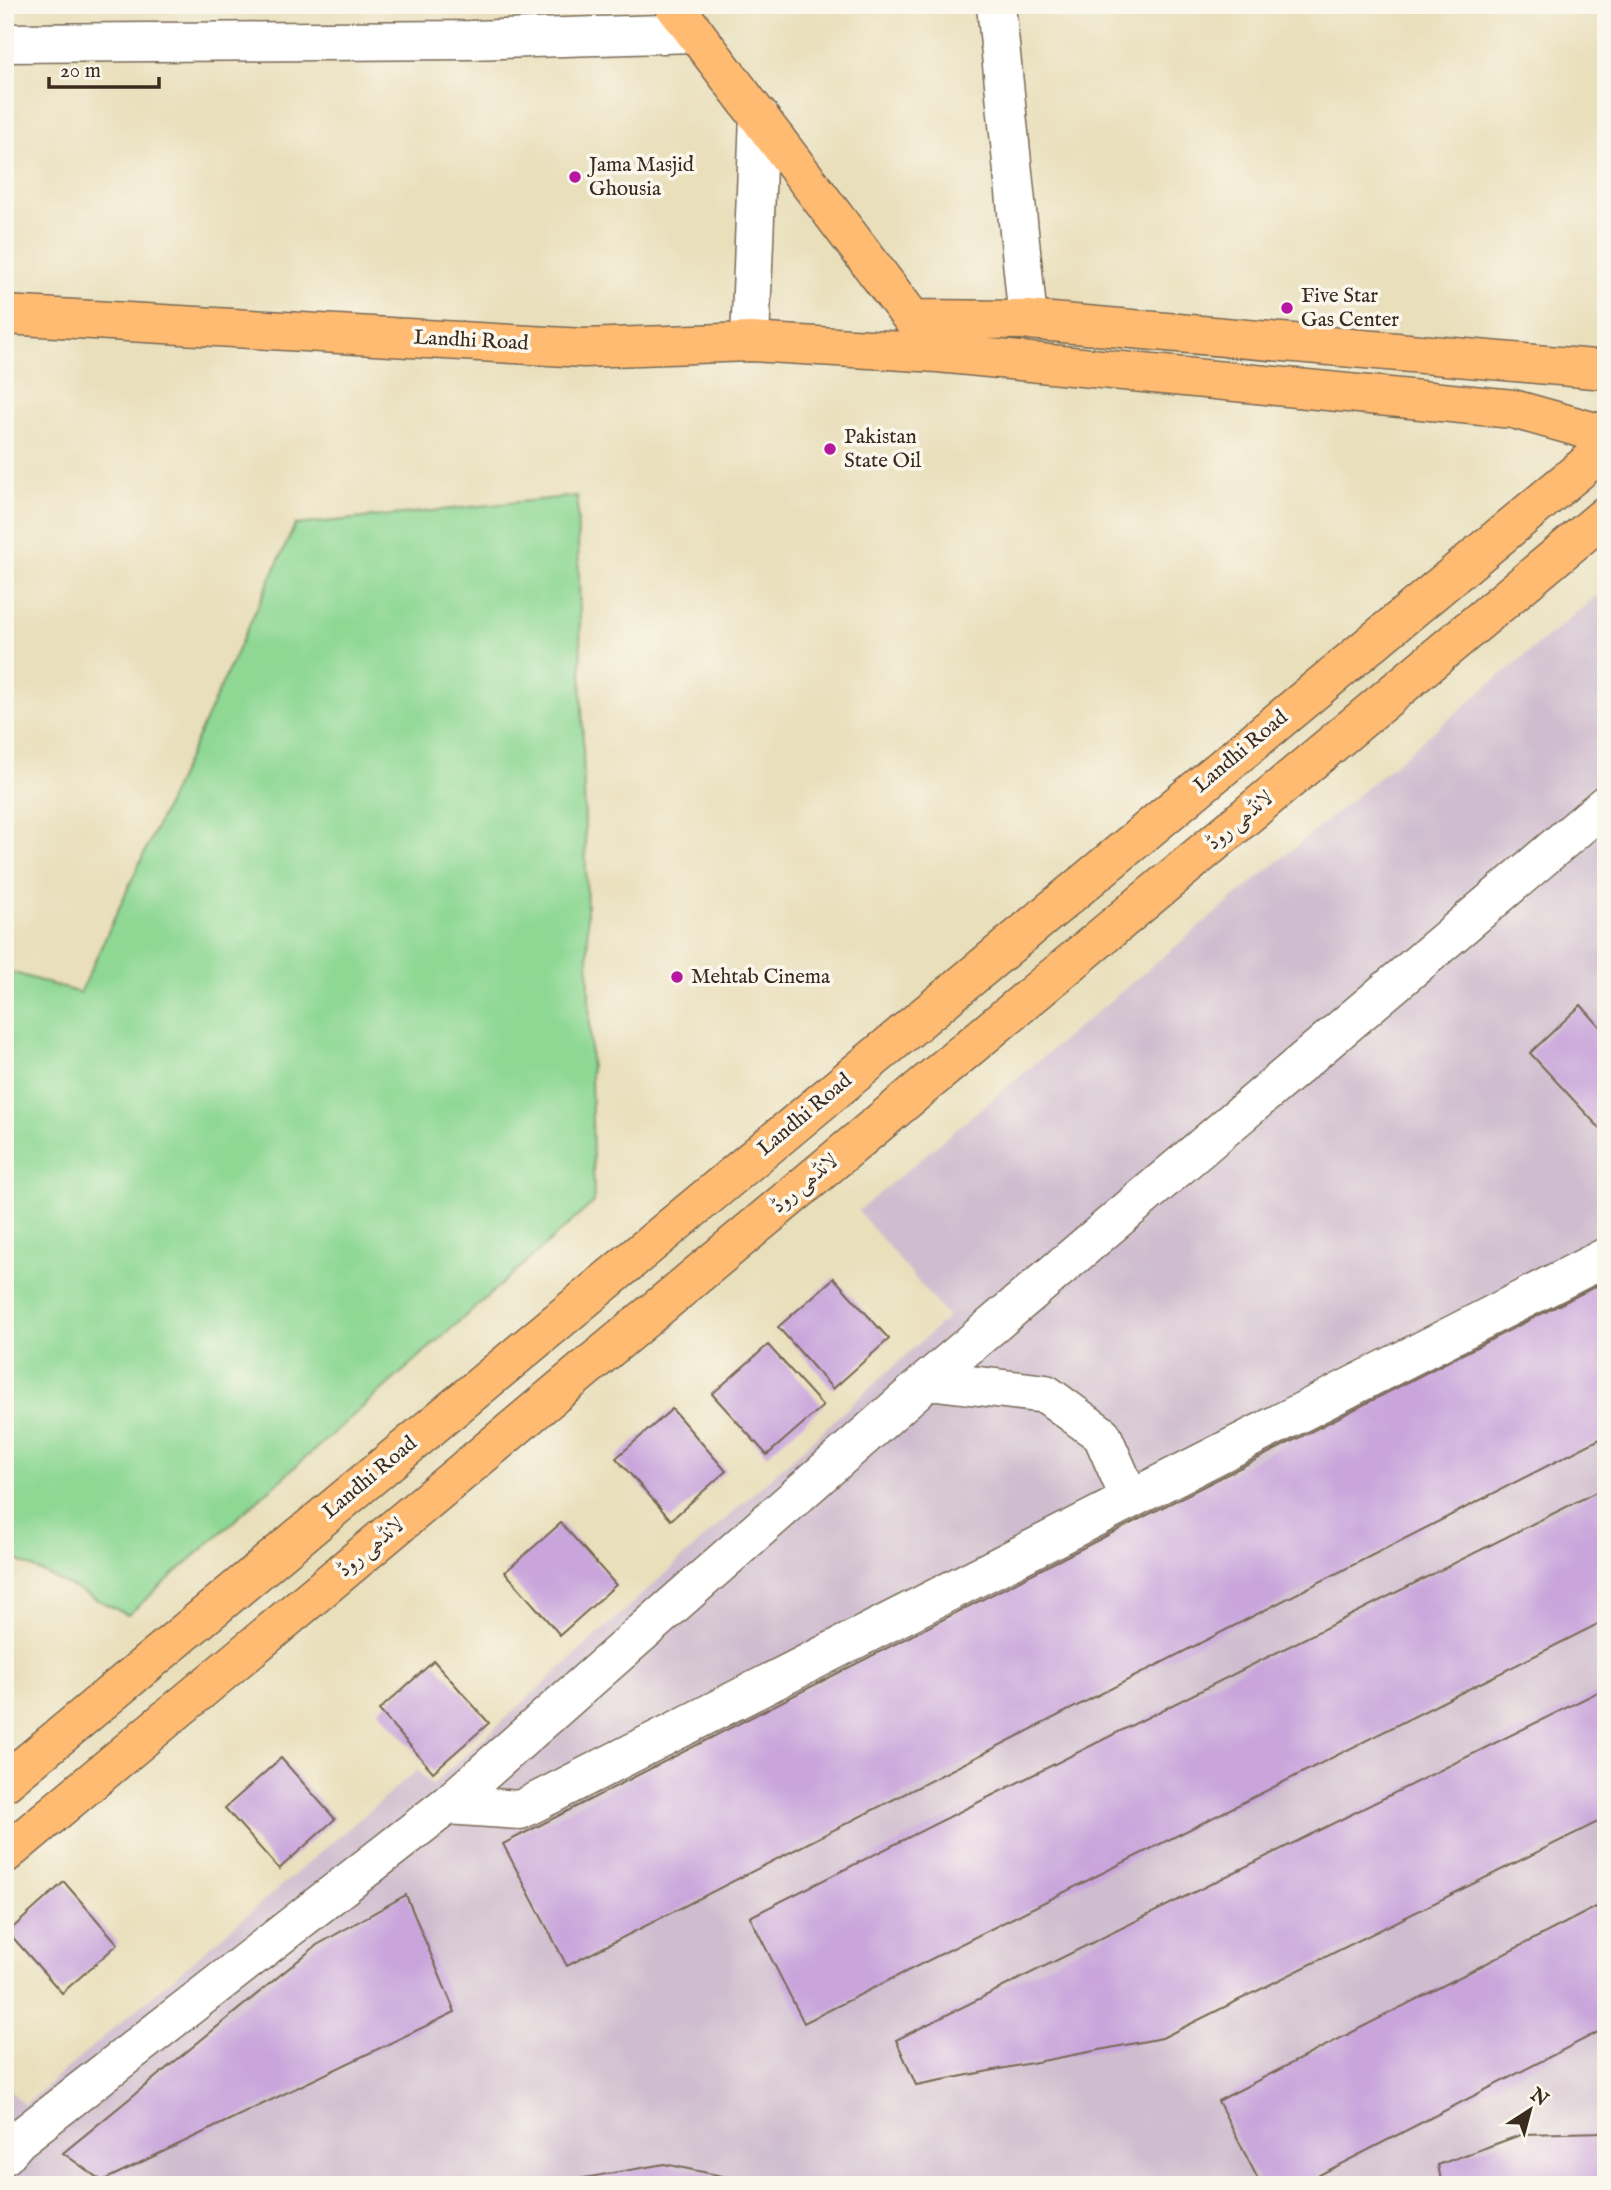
<svg xmlns="http://www.w3.org/2000/svg" width="1611" height="2190" viewBox="0 0 1611 2190" font-family="'IM FELL English',Amiri,serif">
  <rect width="100%" height="100%" fill="#fbf7ec"/>
  <filter id="ink" filterUnits="userSpaceOnUse"><feTurbulence type="fractalNoise" baseFrequency=".0143" numOctaves="2"/><feDisplacementMap in="SourceGraphic" scale="14" xChannelSelector="R" yChannelSelector="G"/><feConvolveMatrix kernelMatrix="1 2 1 2 8 2 1 2 1" color-interpolation-filters="sRGB"/></filter>
  <filter id="wash" filterUnits="userSpaceOnUse"><feTurbulence type="fractalNoise" baseFrequency=".00686" numOctaves="4" result="noise"/><feDisplacementMap in="SourceGraphic" scale="28" xChannelSelector="R" yChannelSelector="G"/><feGaussianBlur stdDeviation="1.57" result="paint"/><feColorMatrix in="noise" values="0 0 0 0 0 0 0 0 0 0 0 0 0 0 0 0 0 1.4 0 .05"/><feComposite in="paint" operator="in"/></filter>
  <g filter="url(#wash)">
    <rect width="100%" height="100%" fill="#e9dfbb"/>
    <path fill="#cfbdcf" d="M 1606,588 L 1606,2185 L 5,2185 L 5,2084 L 24,2105 L 417,1770 L 432,1785 L 948,1317 L 858,1211 Z"/>
    <path fill="#8fd894" stroke="#658159" stroke-width="2" d="M 577,496 L 594,1202 L 128,1615 L 5,1554 L 5,970 L 80,993 L 295,525 Z"/>
    <g id="blocks">
      <path fill="#c9a5db" d="M 1581,1005 L 1601,1028 L 1606,1023 L 1606,1135 L 1530,1053 Z
        M 834,1278 L 889,1339 L 833,1389 L 778,1327 Z
        M 1606,1281 L 1606,1436 L 567,1966 L 503,1844 Z
        M 768,1345 L 823,1406 L 767,1455 L 712,1394 Z
        M 672,1409 L 726,1471 L 671,1520 L 616,1458 Z
        M 1606,1487 L 1606,1620 L 804,2023 L 750,1917 Z
        M 561,1523 L 616,1585 L 560,1635 L 505,1572 Z
        M 434,1661 L 489,1723 L 433,1772 L 379,1710 Z
        M 1606,1688 L 1606,1818 L 1162,2038 L 916,2085 L 896,2040 Z
        M 281,1758 L 335,1819 L 279,1869 L 225,1808 Z
        M 64,1882 L 118,1944 L 62,1993 L 8,1932 Z
        M 406,1895 L 455,2012 L 102,2181 L 63,2153 L 317,1945 Z
        M 1606,1902 L 1606,2028 L 1300,2185 L 1261,2185 L 1218,2101 Z
        M 1606,2132 L 1606,2185 L 1442,2185 L 1438,2165 L 1523,2134 Z
        M 664,2164 L 766,2185 L 555,2185 L 555,2183 Z"/>
    </g>
  </g>
  <g filter="url(#ink)">
    <use href="#blocks" fill-opacity="0" stroke="#786955" stroke-width="2"/>
    <g fill="none" stroke-linecap="round" stroke-linejoin="round">
      <defs>
        <path id="minor" d="M 996,5 L 1028,320
          M 5,43 L 470,40 L 695,33
          M 750,342 L 759,116
          M 928,1380 L 1606,804
          M 447,1805 L 928,1380 L 1046,1394 L 1102,1435 L 1130,1499
          M 5,2155 L 18,2140 L 447,1805 L 520,1810 L 1606,1257"/>
        <path id="major" d="M 674,5 L 929,341
          M 5,315 L 584,348 L 750,342 L 938,353 L 1513,409 L 1606,435
          M 914,319 L 1028,320 L 1606,370
          M 5,1782 L 1606,448
          M 5,1854 L 1606,515"/>
      </defs>
      <use href="#minor" stroke="#786955" stroke-width="41"/>
      <use href="#major" stroke="#786955" stroke-width="41"/>
      <use href="#minor" stroke="#fff" stroke-width="38"/>
      <use href="#major" stroke="#ffbb71" stroke-width="38"/>
    </g>
  </g>
  <g fill="#b5179e" stroke="#fbf7ec" stroke-width="2.5">
    <circle cx="575" cy="177" r="7"/>
    <circle cx="1287" cy="308" r="7"/>
    <circle cx="830" cy="449" r="7"/>
    <circle cx="677" cy="977" r="7"/>
  </g>
  <g text-anchor="middle" dominant-baseline="central" stroke-width="7" stroke-linejoin="round" paint-order="stroke">
    <g font-size="21" fill="#3b2a1e" stroke="#fbf7ec" text-anchor="start">
      <text x="589" y="165">Jama Masjid<tspan x="589" dy="24">Ghousia</tspan></text>
      <text x="1301" y="296">Five Star<tspan x="1301" dy="24">Gas Center</tspan></text>
      <text x="844" y="437">Pakistan<tspan x="844" dy="24">State Oil</tspan></text>
      <text x="691" y="977">Mehtab Cinema</text>
    </g>
    <g font-size="21" fill="#3b2a1e" stroke="#fbf7ec">
      <text transform="translate(471 341) rotate(3)">Landhi Road</text>
      <text transform="translate(1241 752) rotate(-40)">Landhi Road</text>
      <text transform="translate(1240 821) rotate(-40)">لانڈھی روڈ</text>
      <text transform="translate(805 1115) rotate(-40)">Landhi Road</text>
      <text transform="translate(805 1184) rotate(-40)">لانڈھی روڈ</text>
      <text transform="translate(370 1478) rotate(-40)">Landhi Road</text>
      <text transform="translate(371 1548) rotate(-40)">لانڈھی روڈ</text>
    </g>
  </g>
  <rect width="1611" height="2190" fill="none" stroke="#fbf7ec" stroke-width="28"/>
  <g transform="translate(1530 2110) rotate(36)" stroke="#fbf7ec" stroke-width="5" paint-order="stroke">
  <path d="M0-5L12 26L0 18L-12 26Z" fill="#3b2a1e"/>
  <text y="-10" font-size="19" font-weight="bold" text-anchor="middle" fill="#3b2a1e">N</text>
  </g>
  <path d="M49 77v10h110v-10" fill="none" stroke="#3b2a1e" stroke-width="3.5"/>
  <text x="60" y="77" font-size="21" fill="#3b2a1e" stroke="#fbf7ec" stroke-width="5" paint-order="stroke">20 m</text>
</svg>
